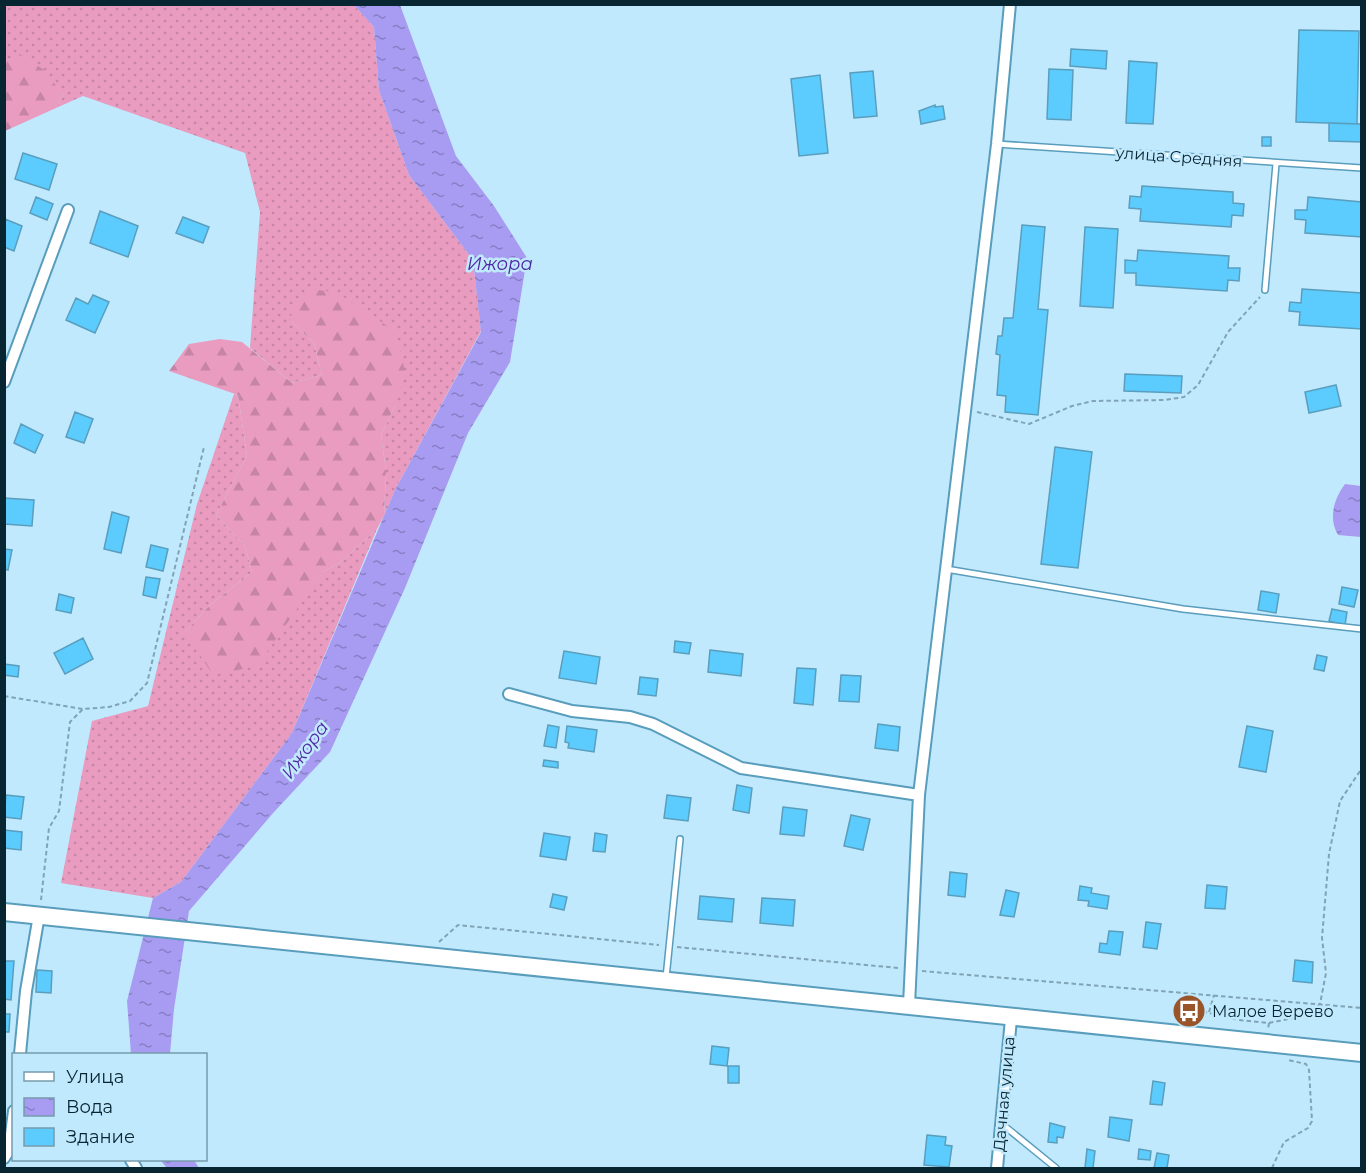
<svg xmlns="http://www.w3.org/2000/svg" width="1366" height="1173" viewBox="0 0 1366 1173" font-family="Montserrat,sans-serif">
  <defs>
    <pattern id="grass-dots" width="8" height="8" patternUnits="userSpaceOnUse" patternTransform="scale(1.5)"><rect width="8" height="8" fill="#e99bc0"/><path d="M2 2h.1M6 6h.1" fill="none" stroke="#c685a5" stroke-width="1.8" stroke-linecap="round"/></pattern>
    <pattern id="forest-firs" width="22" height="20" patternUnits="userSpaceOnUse" patternTransform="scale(1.5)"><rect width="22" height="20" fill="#e99bc0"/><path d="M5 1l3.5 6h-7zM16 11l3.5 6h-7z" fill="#c685a5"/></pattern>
    <pattern id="water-ripples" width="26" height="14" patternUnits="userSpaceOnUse" patternTransform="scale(1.5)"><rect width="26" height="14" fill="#a89bf2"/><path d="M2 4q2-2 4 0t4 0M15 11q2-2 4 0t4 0" fill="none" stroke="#877ec5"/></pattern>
  </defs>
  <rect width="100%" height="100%" fill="#c1e9fd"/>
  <path fill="url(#grass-dots)" d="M 4,5 L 354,5 L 374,27 L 379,90 L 409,175 L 473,260 L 481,331 L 395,490 L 384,516 L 386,471 L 381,435 L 395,406 L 289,319 L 314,343 L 322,375 L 292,383 L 250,348 L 260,212 L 245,153 L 83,96 L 56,108 L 63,95 L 20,55 L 5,60 Z
    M 234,394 L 238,395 L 247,456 L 216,515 L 245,546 L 252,572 L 210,605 L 185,632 L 290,616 L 323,572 L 341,562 L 377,529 L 292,733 L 181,882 L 153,898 L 61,883 L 92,721 L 148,706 L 197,504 Z"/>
  <path fill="url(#forest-firs)" d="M 20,54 L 44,70 L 63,95 L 56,108 L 5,131 L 5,60 Z
    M 306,289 L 336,292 L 395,331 L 405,371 L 395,406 L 381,435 L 386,471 L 384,516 L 377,529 L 341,562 L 323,572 L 257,666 L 213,675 L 185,632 L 210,605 L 252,572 L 245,546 L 216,515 L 247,456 L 238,395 L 169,371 L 189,344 L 220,339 L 242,342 L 292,383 L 322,375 L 314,343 L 289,319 Z"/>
  <path fill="url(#water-ripples)" d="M 354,5 L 400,5 L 456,156 L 494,206 L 527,258 L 510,362 L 468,433 L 405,588 L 330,752 L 274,812 L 189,911 L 174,1009 L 170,1054 L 131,1054 L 127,1001 L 153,898 L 181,882 L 292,733 L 395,490 L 481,332 L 473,260 L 409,175 L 379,90 L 374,27 Z
    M 1345,484 L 1361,486 L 1361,537 L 1338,535 C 1328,518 1334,499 1345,484 Z
    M 160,1160 L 194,1160 L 199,1168 L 167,1168 Z"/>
  <path fill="#5bccfd" stroke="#5a9ebe" stroke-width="1.5" d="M 1299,30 L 1359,31 L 1357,124 L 1296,122 Z
    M 1071,49 L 1107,51 L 1106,69 L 1070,66 Z
    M 1129,61 L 1157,63 L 1153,124 L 1126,123 Z
    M 1049,69 L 1073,70 L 1071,120 L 1047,119 Z
    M 873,71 L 877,116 L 854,118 L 850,73 Z
    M 820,75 L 828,153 L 799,156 L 791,79 Z
    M 935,105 L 935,107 L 943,106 L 945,119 L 921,124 L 919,111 Z
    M 1329,123 L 1362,124 L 1362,142 L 1329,141 Z
    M 1262,137 L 1271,137 L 1271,146 L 1262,146 Z
    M 23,153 L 57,164 L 49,190 L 15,179 Z
    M 1142,186 L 1233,192 L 1233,203 L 1244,204 L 1243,216 L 1232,215 L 1231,227 L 1140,221 L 1141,209 L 1129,208 L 1130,196 L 1141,197 Z
    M 36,197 L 53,204 L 47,220 L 30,213 Z
    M 1308,197 L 1362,202 L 1362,237 L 1305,233 L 1306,220 L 1295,219 L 1295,210 L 1307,210 Z
    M 100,211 L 138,226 L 128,257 L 90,243 Z
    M 183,217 L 209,227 L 203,243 L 176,233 Z
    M 5,219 L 22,226 L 14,251 L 4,247 Z
    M 1022,225 L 1045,227 L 1038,309 L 1048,310 L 1038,415 L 1005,412 L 1006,396 L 997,395 L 1000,355 L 996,354 L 998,336 L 1002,336 L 1004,318 L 1013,318 Z
    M 1085,227 L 1118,229 L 1113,308 L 1080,306 Z
    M 1138,250 L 1229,256 L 1228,268 L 1240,268 L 1239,281 L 1228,280 L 1227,291 L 1136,285 L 1136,273 L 1125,273 L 1125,260 L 1137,261 Z
    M 1302,289 L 1362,293 L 1362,329 L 1299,325 L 1300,312 L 1289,311 L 1290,302 L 1301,303 Z
    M 93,295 L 109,302 L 95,333 L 66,320 L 76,298 L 88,304 Z
    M 1125,374 L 1182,376 L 1181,393 L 1124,391 Z
    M 1336,385 L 1341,406 L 1309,413 L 1305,392 Z
    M 75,412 L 93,419 L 84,443 L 66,437 Z
    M 21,424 L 43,435 L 35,453 L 14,443 Z
    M 1055,447 L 1092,452 L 1078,568 L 1041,564 Z
    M 4,498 L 34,500 L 32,526 L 4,524 Z
    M 112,512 L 129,517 L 121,553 L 104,549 Z
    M 151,545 L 168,549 L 163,571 L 146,567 Z
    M 4,549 L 12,550 L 8,570 L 4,569 Z
    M 146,577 L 160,579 L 156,598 L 143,595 Z
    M 1342,587 L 1358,590 L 1354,607 L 1339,604 Z
    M 1261,591 L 1279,594 L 1276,613 L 1258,610 Z
    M 59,594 L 74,598 L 71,613 L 56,610 Z
    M 1332,609 L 1347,612 L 1345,625 L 1329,621 Z
    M 83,638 L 93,659 L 65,674 L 54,653 Z
    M 675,641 L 691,643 L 689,654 L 674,652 Z
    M 710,650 L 743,654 L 741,676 L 708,672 Z
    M 564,651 L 600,657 L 596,684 L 559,678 Z
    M 1317,655 L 1327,657 L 1324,671 L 1314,669 Z
    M 4,664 L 19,666 L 18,677 L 4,675 Z
    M 797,668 L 816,669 L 813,705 L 794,703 Z
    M 841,675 L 861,676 L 859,702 L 839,701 Z
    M 640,677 L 658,679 L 656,696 L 638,694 Z
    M 878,724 L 900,727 L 898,751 L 875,748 Z
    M 548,725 L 559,727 L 556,748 L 544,746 Z
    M 567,726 L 597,730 L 594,752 L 568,748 L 569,743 L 565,742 Z
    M 1247,726 L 1273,731 L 1266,772 L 1239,767 Z
    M 544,760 L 558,762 L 558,768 L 543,766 Z
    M 737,785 L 752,788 L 749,813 L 733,810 Z
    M 6,795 L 24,797 L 21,819 L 4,817 Z
    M 667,795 L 691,798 L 688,821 L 664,818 Z
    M 783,807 L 807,810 L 804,836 L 780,834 Z
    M 851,815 L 870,819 L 863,850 L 844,846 Z
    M 4,830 L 22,832 L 21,850 L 4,848 Z
    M 544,833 L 570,837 L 566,860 L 540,856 Z
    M 595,833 L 607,835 L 605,852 L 593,851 Z
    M 950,872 L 967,874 L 965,897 L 948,895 Z
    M 1207,885 L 1227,887 L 1225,909 L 1205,908 Z
    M 1080,886 L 1092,888 L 1091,893 L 1109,896 L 1107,909 L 1088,906 L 1089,901 L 1078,900 Z
    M 1006,890 L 1019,893 L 1014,917 L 1000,915 Z
    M 553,894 L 567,897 L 564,910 L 550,907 Z
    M 700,896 L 734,899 L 732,922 L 698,919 Z
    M 762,898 L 795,900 L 793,926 L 760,923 Z
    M 1146,922 L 1161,924 L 1157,949 L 1143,947 Z
    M 1109,931 L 1123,932 L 1120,955 L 1099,952 L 1100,943 L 1107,944 Z
    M 1295,960 L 1313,962 L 1312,983 L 1293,981 Z
    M 4,961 L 14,961 L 11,1000 L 4,999 Z
    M 37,970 L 52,971 L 51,993 L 36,992 Z
    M 4,1014 L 10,1014 L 9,1032 L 4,1032 Z
    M 712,1046 L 729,1048 L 727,1066 L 710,1064 Z
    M 728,1066 L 739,1066 L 739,1083 L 728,1083 Z
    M 1153,1081 L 1165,1083 L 1162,1105 L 1150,1104 Z
    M 1110,1117 L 1132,1120 L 1129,1141 L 1108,1137 Z
    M 1050,1123 L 1065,1127 L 1063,1138 L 1057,1137 L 1057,1143 L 1048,1142 Z
    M 927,1135 L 946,1137 L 945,1145 L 952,1146 L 949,1167 L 924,1165 Z
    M 1087,1149 L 1095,1151 L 1093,1168 L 1085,1168 Z
    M 1139,1149 L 1151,1151 L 1150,1160 L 1138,1159 Z
    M 1157,1153 L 1169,1155 L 1167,1168 L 1154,1168 Z"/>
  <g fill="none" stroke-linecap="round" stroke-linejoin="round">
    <defs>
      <path id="lane" d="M 997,144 L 1362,168
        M 1265,290 L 1276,164
        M 946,569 L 1183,609 L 1362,629
        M 666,978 L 680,839
        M 1002,1124 L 1056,1168"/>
      <path id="street" d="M 4,382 L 68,210
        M 509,694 L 572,711 L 630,717 L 653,724 L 741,768 L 919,795
        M 909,1005 L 919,795 L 997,144 L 1010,4
        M 20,1054 L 26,991 L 39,915
        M 4,1158 L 9,1150 L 14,1111
        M 131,1160 L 136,1168
        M 997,1168 L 1011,1019"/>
      <path id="primary" d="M 4,912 L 1362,1053"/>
    </defs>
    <use href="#lane" stroke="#599dbc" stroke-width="8"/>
    <use href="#street" stroke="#599dbc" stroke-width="14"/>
    <use href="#primary" stroke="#599dbc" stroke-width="20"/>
    <path stroke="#80a4b6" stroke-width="2" stroke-dasharray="4.5 3" stroke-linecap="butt" d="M 977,412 L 1029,424 L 1072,406 L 1093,401 L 1165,400 L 1184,397 L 1198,385 L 1228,332 L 1260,297
      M 4,696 L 83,709
      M 41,900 L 49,828 L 59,811 L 70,722 L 83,709 L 109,707 L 130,701 L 147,683 L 204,447
      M 439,942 L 458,925 L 659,945
      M 677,947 L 898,968
      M 922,971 L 1362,1008
      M 1188,1008 L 1239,1020 L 1269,1023 L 1268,1030
      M 1209,1012 L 1214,995
      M 1269,1023 L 1307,1015 L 1320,1004 L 1326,973 L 1322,938 L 1329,854 L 1340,801 L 1362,768
      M 1272,1168 L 1284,1142 L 1308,1128 L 1312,1121 L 1309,1070 L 1306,1064 L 1288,1060"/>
    <use href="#lane" stroke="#fff" stroke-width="5"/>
    <use href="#street" stroke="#fff" stroke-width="10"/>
    <use href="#primary" stroke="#fff" stroke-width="16"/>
  </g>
  <defs>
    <symbol id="bus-disc" viewBox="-11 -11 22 22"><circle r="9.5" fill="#9a542a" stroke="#c1e9fd"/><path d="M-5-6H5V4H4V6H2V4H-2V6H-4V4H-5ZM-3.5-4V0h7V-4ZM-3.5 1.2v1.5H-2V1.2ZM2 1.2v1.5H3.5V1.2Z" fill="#fff"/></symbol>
  </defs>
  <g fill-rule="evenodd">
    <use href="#bus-disc" x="1170" y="992" width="38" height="38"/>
  </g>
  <g text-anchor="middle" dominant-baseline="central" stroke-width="5" stroke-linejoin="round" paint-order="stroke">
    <g font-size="16" fill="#082532" stroke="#c1e9fd">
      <text transform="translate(1179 157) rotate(4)">улица Средняя</text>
      <text transform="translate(1004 1094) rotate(-85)">Дачная улица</text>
    </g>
    <g font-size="16" fill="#082532" stroke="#c1e9fd" text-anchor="start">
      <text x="1212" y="1011">Малое Верево</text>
    </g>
    <g font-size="18" font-style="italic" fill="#4e27a3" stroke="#c1e9fd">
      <text x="500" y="264">Ижора</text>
      <text transform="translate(305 750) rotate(-54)">Ижора</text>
    </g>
  </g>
  <rect width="1366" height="1173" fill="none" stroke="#082532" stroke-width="12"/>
  <rect x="12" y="1053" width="195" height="108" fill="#c1e9fd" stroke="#779bac" stroke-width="1.5"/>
  <rect x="24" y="1072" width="30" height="9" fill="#ffffff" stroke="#779bac" stroke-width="1.5"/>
  <text x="66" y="1083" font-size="18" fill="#082532">Улица</text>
  <rect x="24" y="1098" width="30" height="18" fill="url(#water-ripples)" stroke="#779bac" stroke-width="1.5"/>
  <text x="66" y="1113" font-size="18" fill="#082532">Вода</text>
  <rect x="24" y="1128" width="30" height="18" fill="#5bccfd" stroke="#779bac" stroke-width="1.5"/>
  <text x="66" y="1143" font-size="18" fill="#082532">Здание</text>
</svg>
